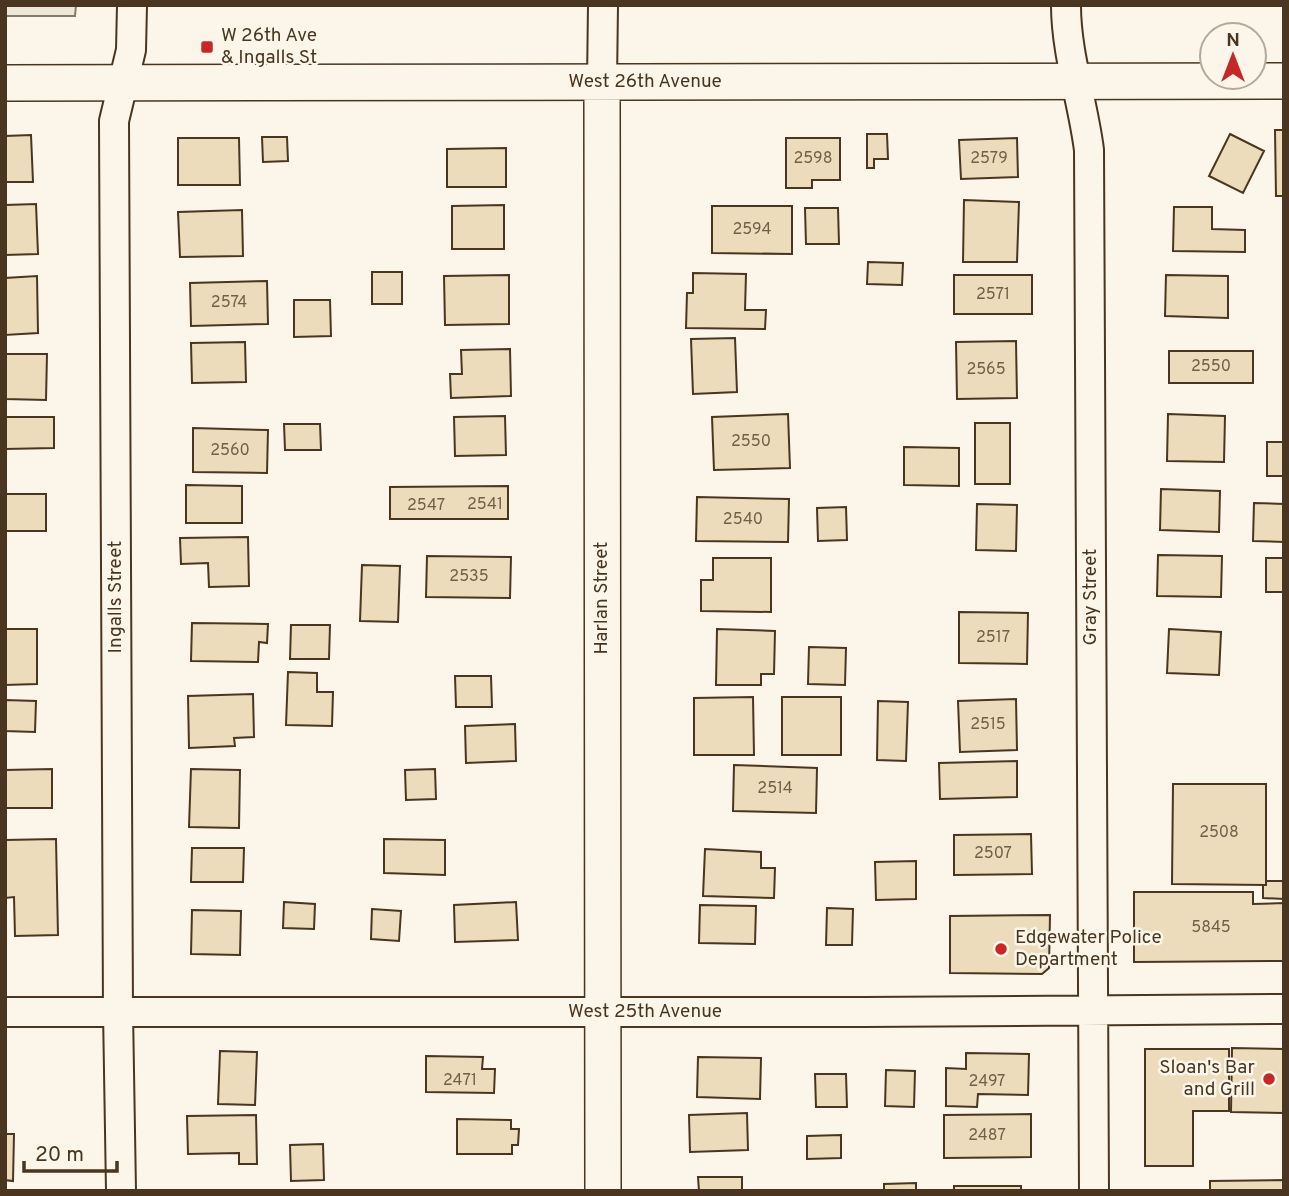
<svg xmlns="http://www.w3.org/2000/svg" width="1289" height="1196" viewBox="0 0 1289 1196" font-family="Overpass,sans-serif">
  <rect width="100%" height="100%" fill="#fbf6e9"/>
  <path fill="#ede7d9" stroke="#887966" stroke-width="2" d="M 5,5 L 76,5 L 75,16 L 5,16 Z"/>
  <path fill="#ecdcbc" stroke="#4a3520" stroke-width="2" d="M 1275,130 L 1284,130 L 1284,196 L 1276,196 Z
    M 867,134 L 887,134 L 888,159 L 874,159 L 874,168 L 867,168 Z
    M 1230,134 L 1264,151 L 1243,193 L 1209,176 Z
    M 31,135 L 33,182 L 5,182 L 5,136 Z
    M 262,137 L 287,137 L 288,161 L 263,162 Z
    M 178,138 L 239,138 L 240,185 L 178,185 Z
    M 786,138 L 840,138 L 840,180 L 812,180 L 812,188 L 786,188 Z
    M 1017,138 L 1018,177 L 961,179 L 959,140 Z
    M 506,148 L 506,187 L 447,187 L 447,149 Z
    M 964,200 L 1019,202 L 1017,262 L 963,262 Z
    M 36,204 L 38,254 L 5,255 L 5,205 Z
    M 504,205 L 504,249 L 452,249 L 452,206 Z
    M 712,206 L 792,206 L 792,254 L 712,253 Z
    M 1174,207 L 1212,207 L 1212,229 L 1245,230 L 1245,252 L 1173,251 Z
    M 805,208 L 838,208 L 839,244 L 806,244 Z
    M 242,210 L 243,256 L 180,257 L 178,212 Z
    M 868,262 L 903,263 L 902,285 L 867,284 Z
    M 372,272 L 402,272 L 402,304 L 372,304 Z
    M 693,273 L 746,274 L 745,310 L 766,310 L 765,329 L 686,328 L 687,293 L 693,293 Z
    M 509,275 L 509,324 L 445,325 L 444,276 Z
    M 954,275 L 1032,275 L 1032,314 L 954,314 Z
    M 1166,275 L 1228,276 L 1228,318 L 1165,316 Z
    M 37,276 L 38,333 L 5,335 L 5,278 Z
    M 267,281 L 268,324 L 191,326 L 190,283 Z
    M 294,300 L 330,300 L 331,336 L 294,337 Z
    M 735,338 L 737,392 L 693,394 L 691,339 Z
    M 1016,341 L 1017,398 L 957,399 L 956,342 Z
    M 245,342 L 246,382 L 192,383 L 191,343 Z
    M 510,349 L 511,396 L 451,398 L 450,374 L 462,374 L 461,350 Z
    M 1169,351 L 1253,351 L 1253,383 L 1169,383 Z
    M 5,354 L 47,354 L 46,400 L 5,399 Z
    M 788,414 L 790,468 L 714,470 L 712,417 Z
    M 1168,414 L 1225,416 L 1224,462 L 1167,461 Z
    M 505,416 L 506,455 L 455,456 L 454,417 Z
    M 5,417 L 54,417 L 54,448 L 5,449 Z
    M 975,423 L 1010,423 L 1010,484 L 975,484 Z
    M 284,424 L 320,424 L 321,450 L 285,450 Z
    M 193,428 L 268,430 L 267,473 L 193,472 Z
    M 1267,442 L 1284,442 L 1284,476 L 1267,476 Z
    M 904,447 L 959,448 L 959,486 L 904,485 Z
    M 186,485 L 242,486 L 242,523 L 186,523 Z
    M 508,486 L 508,519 L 390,519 L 390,487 Z
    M 1161,489 L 1220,491 L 1219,532 L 1160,530 Z
    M 5,494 L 46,494 L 46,531 L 5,531 Z
    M 697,497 L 789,499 L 788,542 L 696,541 Z
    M 1254,503 L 1284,504 L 1284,542 L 1253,541 Z
    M 977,504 L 1017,505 L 1016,551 L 976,550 Z
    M 846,507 L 847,540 L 818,541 L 817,508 Z
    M 248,537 L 249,586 L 209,587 L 208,563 L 181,564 L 180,538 Z
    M 1158,555 L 1222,556 L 1221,597 L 1157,596 Z
    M 427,556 L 511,557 L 510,598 L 426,597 Z
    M 713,558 L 771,558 L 771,612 L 701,611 L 701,580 L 713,580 Z
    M 1266,558 L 1284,558 L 1284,592 L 1266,592 Z
    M 362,565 L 400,566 L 398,622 L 360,621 Z
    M 959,612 L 1028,613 L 1027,664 L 959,663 Z
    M 192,623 L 268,624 L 267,643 L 259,642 L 258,662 L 191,661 Z
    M 291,625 L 330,625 L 329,659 L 290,659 Z
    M 5,629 L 37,629 L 37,684 L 5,685 Z
    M 717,629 L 775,631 L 774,674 L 761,674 L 761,685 L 716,685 Z
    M 1169,629 L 1221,632 L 1219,675 L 1167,673 Z
    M 809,647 L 846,648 L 845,685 L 808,684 Z
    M 288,672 L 317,673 L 317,692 L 333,692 L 332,726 L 286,725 Z
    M 455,676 L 491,676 L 492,707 L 456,707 Z
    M 253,694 L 254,737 L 234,738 L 235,746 L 189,748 L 188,696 Z
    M 753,697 L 754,755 L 694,755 L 694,698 Z
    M 782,697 L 841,697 L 841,755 L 782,755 Z
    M 1016,699 L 1017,750 L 960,752 L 958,701 Z
    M 5,700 L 36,701 L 35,732 L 5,731 Z
    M 878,701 L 908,702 L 906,761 L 877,760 Z
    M 515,724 L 516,761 L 466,763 L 465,726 Z
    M 1017,761 L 1017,797 L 940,799 L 939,763 Z
    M 734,765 L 817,768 L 816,813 L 733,811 Z
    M 52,769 L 52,808 L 5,808 L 5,770 Z
    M 191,769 L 240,770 L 239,828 L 189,827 Z
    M 435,769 L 436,799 L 406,800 L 405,770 Z
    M 1173,784 L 1266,784 L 1266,885 L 1172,884 Z
    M 1031,834 L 1032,874 L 954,875 L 954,835 Z
    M 56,839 L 58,935 L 15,936 L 14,897 L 5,898 L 5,840 Z
    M 384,839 L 445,840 L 445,875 L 384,873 Z
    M 192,848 L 244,848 L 243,882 L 191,882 Z
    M 705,849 L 761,852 L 761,868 L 775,868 L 774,898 L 703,896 Z
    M 916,861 L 916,899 L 876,900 L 875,862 Z
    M 1266,881 L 1284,881 L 1284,899 L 1263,898 L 1263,885 L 1266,885 Z
    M 1134,892 L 1253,892 L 1253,904 L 1284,903 L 1284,961 L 1134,962 Z
    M 284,902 L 315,904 L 314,929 L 283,928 Z
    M 516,902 L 518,940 L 455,942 L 454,905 Z
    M 700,905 L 756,906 L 755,944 L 699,943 Z
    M 827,908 L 853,909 L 852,945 L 826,945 Z
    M 372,909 L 401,911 L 399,941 L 371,939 Z
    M 192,910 L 241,911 L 240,955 L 191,954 Z
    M 1050,915 L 1049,968 L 1042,974 L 950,973 L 950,916 Z
    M 1232,1048 L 1284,1049 L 1284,1113 L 1231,1112 Z
    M 1145,1049 L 1229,1049 L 1229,1111 L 1193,1111 L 1193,1166 L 1145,1166 Z
    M 220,1051 L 257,1052 L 255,1105 L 218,1104 Z
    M 966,1053 L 1029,1054 L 1028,1095 L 978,1094 L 977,1107 L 946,1106 L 946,1068 L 966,1069 Z
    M 426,1056 L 483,1057 L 482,1069 L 495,1069 L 494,1093 L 426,1092 Z
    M 698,1057 L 761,1058 L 760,1099 L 697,1097 Z
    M 886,1070 L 915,1071 L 914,1107 L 885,1106 Z
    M 815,1074 L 846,1074 L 847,1107 L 816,1107 Z
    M 747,1113 L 748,1150 L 690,1152 L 689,1115 Z
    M 1031,1114 L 1031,1157 L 944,1158 L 944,1115 Z
    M 256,1115 L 257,1164 L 239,1164 L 239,1153 L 188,1154 L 187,1116 Z
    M 457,1119 L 511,1120 L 511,1129 L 519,1129 L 518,1145 L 512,1145 L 512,1154 L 457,1154 Z
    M 5,1134 L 14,1134 L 13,1181 L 5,1180 Z
    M 841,1135 L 841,1158 L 807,1159 L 807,1136 Z
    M 323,1144 L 324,1180 L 291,1181 L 290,1145 Z
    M 698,1177 L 742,1177 L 742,1191 L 699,1191 Z
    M 1284,1180 L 1284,1191 L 1210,1191 L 1210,1181 Z
    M 916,1183 L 916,1191 L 884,1191 L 884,1184 Z
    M 954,1186 L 1021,1186 L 1021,1191 L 954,1191 Z"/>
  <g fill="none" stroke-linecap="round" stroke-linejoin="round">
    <defs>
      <path id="minor" d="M 1066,5 C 1066,54 1083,102 1089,150 L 1094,1191
        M 602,82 L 603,5
        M 5,1012 L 864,1012 L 1284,1009
        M 121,1191 L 118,1011 L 114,121 L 131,50 L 132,5"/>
      <path id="tertiary" d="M 602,82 L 603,1191
        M 5,83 L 1284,81"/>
    </defs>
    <use href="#minor" stroke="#4a3520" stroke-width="32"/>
    <use href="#tertiary" stroke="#4a3520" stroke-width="38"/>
    <use href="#minor" stroke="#fbf6e9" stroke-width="28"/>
    <use href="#tertiary" stroke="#fbf6e9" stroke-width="35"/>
  </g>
  <g fill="#c62828" stroke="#fbf6e9" stroke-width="2.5">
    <rect x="200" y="40" width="14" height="14" rx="3.5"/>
    <circle cx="1001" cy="949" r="7"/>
    <circle cx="1269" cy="1079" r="7"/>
  </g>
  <g text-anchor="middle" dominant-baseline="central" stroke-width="5" stroke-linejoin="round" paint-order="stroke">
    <g font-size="16" fill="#725f47">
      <text x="813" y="159">2598</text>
      <text x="989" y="159">2579</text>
      <text x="752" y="230">2594</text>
      <text x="993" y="295">2571</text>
      <text x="229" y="303">2574</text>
      <text x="1211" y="367">2550</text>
      <text x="986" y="370">2565</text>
      <text x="751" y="442">2550</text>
      <text x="230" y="451">2560</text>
      <text x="485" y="505">2541</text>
      <text x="426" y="506">2547</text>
      <text x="743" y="520">2540</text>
      <text x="469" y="577">2535</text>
      <text x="993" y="638">2517</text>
      <text x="988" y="725">2515</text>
      <text x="775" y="789">2514</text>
      <text x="1219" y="833">2508</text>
      <text x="993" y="854">2507</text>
      <text x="1211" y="928">5845</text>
      <text x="460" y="1081">2471</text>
      <text x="987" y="1082">2497</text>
      <text x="987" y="1136">2487</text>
    </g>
    <g font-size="19" fill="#4a3520" stroke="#fbf6e9" text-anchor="start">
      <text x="221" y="36">W 26th Ave<tspan x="221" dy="22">&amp; Ingalls St</tspan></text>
      <text x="1015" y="938">Edgewater Police<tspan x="1015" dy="22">Department</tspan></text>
      <text x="1255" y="1068" text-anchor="end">Sloan's Bar<tspan x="1255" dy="22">and Grill</tspan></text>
    </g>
    <g font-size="19" fill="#4a3520" stroke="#fbf6e9">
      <text x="645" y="82">West 26th Avenue</text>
      <text transform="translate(116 597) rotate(-90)">Ingalls Street</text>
      <text transform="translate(1091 597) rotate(-90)">Gray Street</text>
      <text transform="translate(602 598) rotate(-90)">Harlan Street</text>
      <text x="645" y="1012">West 25th Avenue</text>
    </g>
  </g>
  <rect width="1289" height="1196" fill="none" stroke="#4a3520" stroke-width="14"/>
  <g transform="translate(1233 56)"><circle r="33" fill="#fbf6e9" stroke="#b4a999" stroke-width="2"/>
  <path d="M0-5L12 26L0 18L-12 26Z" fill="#c62828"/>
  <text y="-10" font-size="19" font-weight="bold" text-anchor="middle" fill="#4a3520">N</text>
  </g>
  <path d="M24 1161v10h93v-10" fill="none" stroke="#4a3520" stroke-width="3.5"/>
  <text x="35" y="1161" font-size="21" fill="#4a3520" stroke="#fbf6e9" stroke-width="5" paint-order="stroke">20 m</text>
</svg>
